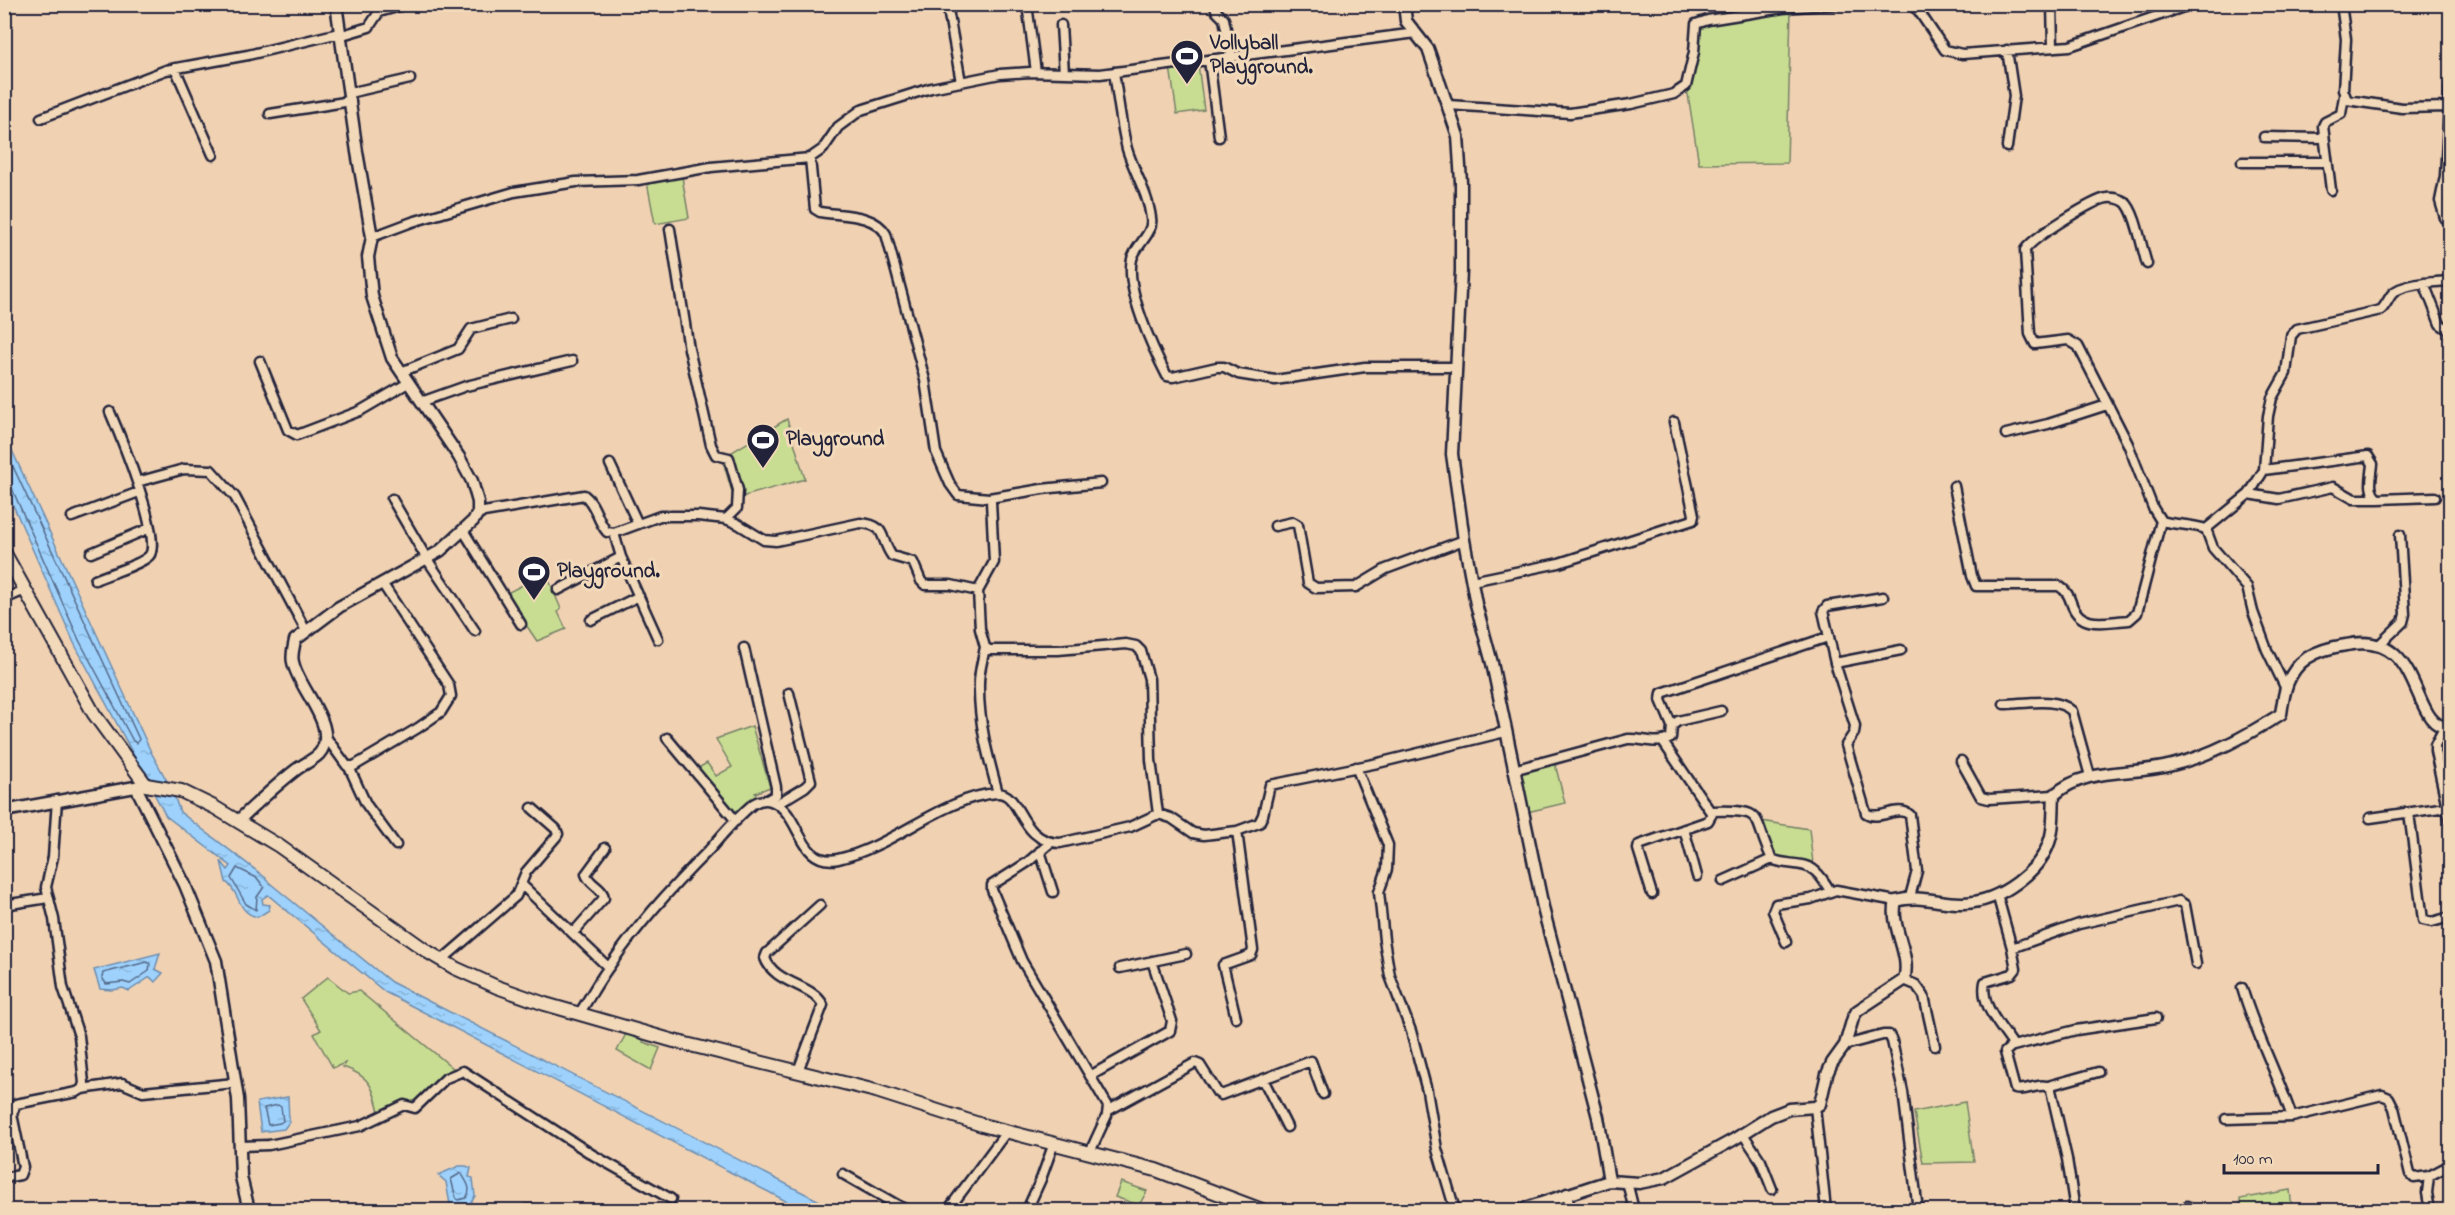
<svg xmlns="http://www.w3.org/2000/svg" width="2455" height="1215" viewBox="0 0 2455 1215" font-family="'Indie Flower',sans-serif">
  <defs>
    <pattern id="water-ripples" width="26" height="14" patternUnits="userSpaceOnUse" patternTransform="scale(1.5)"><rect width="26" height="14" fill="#9ed2fc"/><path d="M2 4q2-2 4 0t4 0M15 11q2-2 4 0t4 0" fill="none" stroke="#88b4d9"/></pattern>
  </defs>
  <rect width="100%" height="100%" fill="#f0d2b3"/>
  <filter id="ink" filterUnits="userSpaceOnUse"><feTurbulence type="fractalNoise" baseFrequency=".0167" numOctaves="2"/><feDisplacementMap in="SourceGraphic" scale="12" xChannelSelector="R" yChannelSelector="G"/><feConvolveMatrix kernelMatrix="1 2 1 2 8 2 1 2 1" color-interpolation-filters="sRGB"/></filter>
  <g filter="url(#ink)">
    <path fill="#c9dd92" stroke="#768066" stroke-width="1.5" d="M 1791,9 L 1787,163 L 1699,164 L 1687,88 L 1696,24 Z
      M 1197,56 L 1204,110 L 1177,114 L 1169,60 Z
      M 682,177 L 689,218 L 655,224 L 647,182 Z
      M 787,419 L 805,479 L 734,499 L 722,458 Z
      M 546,573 L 561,609 L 558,612 L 566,629 L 537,641 L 505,594 Z
      M 752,726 L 770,787 L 755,793 L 758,800 L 733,820 L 691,772 L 707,763 L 716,776 L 732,767 L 716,739 Z
      M 1554,760 L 1565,803 L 1523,813 L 1513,770 Z
      M 1761,821 L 1809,829 L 1814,872 L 1767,865 Z
      M 328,977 L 348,993 L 359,991 L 459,1073 L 415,1108 L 404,1105 L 380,1116 C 374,1089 371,1076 343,1067 L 345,1063 L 333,1068 L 314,1034 L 321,1030 L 301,999 Z
      M 627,1032 L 645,1036 L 643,1042 L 660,1048 L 651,1070 L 617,1051 Z
      M 1965,1102 L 1974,1162 L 1923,1163 L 1914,1112 Z
      M 1121,1182 L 1147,1191 L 1139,1205 L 1115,1197 Z
      M 2290,1190 L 2292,1210 L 2241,1210 L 2240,1199 Z"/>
    <path fill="url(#water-ripples)" stroke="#6c8caf" stroke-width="1.5" d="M 4,433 L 151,752 L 172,790 L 180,812 L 266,878 L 266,880 L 391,982 L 837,1210 L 803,1210 L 385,992 L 268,895 L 262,899 L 263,904 L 270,905 L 269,910 L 258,917 C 237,914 240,891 226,882 L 221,861 L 228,870 L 231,866 L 166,816 L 74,643 L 5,487 Z
      M 160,953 L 155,969 L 163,973 L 155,982 L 150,977 L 129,991 L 123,988 L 112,990 L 100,989 L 94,970 Z
      M 288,1097 L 289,1122 L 284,1129 L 261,1132 L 257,1102 Z
      M 459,1166 L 466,1166 L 471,1168 L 469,1177 L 473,1178 L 475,1196 L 470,1204 L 451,1210 L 446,1182 L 438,1175 Z"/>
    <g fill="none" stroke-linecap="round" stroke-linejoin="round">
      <path stroke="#546888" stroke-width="1.5" d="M 4,447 L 139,739 L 137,743 L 133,741 L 79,640 L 13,491 L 4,487
        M 237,868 L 257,878 L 264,887 L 257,897 L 256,910 L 246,904 L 231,878 Z
        M 147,962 L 150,964 L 149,971 L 130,984 L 123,982 L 106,984 L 102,977 L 103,973 Z
        M 278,1105 L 281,1107 L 283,1121 L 280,1123 L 268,1125 L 264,1108 Z
        M 461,1173 C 466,1181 473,1189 466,1198 L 458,1200 L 456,1198 L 451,1179 Z"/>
      <defs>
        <path id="minor" d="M 947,4 L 961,82
          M 1027,4 L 1036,72
          M 1214,4 L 1217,12 L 1224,19 L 1232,58
          M 1909,4 L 1918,10 L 1945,50 L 1962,54 L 2070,46 L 2192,4
          M 2052,4 L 2053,47
          M 2341,4 L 2346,39 L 2343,90 L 2347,100 L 2402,108 L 2449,107
          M 1061,25 L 1064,73
          M 339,36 L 369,27 L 379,12 L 407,4
          M 1209,60 L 1219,137
          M 175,68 L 213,155
          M 1114,72 C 1118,98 1121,124 1127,149 C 1134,172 1148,193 1151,218 C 1154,234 1136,244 1132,259 C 1125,289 1153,349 1167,376 L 1173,377 L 1217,367 L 1224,367 L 1238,374 L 1275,380 L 1365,367 L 1455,367
          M 2450,85 L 2445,176 L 2440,201 L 2445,218 L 2450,221
          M 349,93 L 410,79
          M 1448,105 L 1570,113 L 1631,104 L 1674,94 L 1686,86 L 1694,52 L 1696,24 L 1708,20 L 1783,8 L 1839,4
          M 270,114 L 351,101
          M 41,118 L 166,70 L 248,55 L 339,33
          M 2264,137 L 2324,138
          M 2007,147 L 2014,96 L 2007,50
          M 810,158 L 815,209 L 820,212 C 842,216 874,213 886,234 L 925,380 L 936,452 L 950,484 L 958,495 L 989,498 L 991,501 L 994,562 L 978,591 L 980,629 L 985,647 L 989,650 L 1058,650 L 1126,644 L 1136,646 L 1141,651 L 1149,679 L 1151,760 L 1158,814
          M 2242,162 L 2326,162
          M 2331,190 L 2323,126 L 2325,122 L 2341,114 L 2344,96
          M 670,229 L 689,349 L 711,445 L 716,455 L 729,458 L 738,490 L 737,508 L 726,519
          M 372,237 L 412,222 L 514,192 L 576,182 L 638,180 L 711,167 L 810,158 L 823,149 L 838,127 L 861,110 L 931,88 L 1000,74 L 1030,72 L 1100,74 L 1416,33
          M 2147,264 C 2142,250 2136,211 2125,202 C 2121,199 2113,197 2107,198 C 2093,200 2032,238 2025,250 L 2030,334 L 2035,344 L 2068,340 L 2078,346 L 2128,444 L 2153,508 L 2161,521 C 2176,525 2191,524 2206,529
          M 2424,283 L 2440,324 L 2450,331
          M 260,361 L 288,430 L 297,435 L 360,411 L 408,383
          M 401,372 L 458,349 L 471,329 L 511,319
          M 421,402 L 466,386 L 572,361
          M 2006,434 L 2048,424 L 2107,405
          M 610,464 L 638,524
          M 2264,470 L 2268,416 L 2272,398 L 2286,373 L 2291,336 L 2297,329 L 2381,310 C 2386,305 2388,299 2392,294 C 2402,283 2436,282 2450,281
          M 137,482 L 184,469 L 211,470 L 235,497 L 306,631
          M 1954,486 L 1972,576 L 1976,586 L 2059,586 C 2067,591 2069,596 2072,605 C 2082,630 2107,621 2129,620 L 2137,613 L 2161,521
          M 2249,494 L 2279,499 L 2333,487 L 2354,499 L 2378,499
          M 989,498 L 1042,489 L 1101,483
          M 392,499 L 427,559 L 475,631
          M 478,513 L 584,495 C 596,504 597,521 607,532 L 614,533 L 660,516 L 698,516 L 726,519 L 738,524 L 764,540 L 776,541 L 860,523 C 888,525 879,538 892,556 L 913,562 L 921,581 L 925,585 L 951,585 L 978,591
          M 72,517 L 139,492
          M 1275,526 L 1293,522 L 1298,525 L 1308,583 L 1316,588 L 1356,587 L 1386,569 L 1464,540
          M 463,530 L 521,624
          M 91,553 L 150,528
          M 621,557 L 658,639
          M 95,580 C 108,574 140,565 149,556 C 164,541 119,433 110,412
          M 1472,581 L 1559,563 L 1693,520 L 1694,515 L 1674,422
          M 558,590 L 621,557 L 614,533
          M 1883,597 L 1827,606 L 1823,611 L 1835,663 L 1855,726 L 1854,733 L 1846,745 L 1866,813 C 1880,822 1897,804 1910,815 L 1917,871 L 1910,897
          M 4,599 L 25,590
          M 591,620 L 639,596
          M 2380,644 L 2403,622 L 2405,614 L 2400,535
          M 985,647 C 983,659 979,671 979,683 C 978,721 988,757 998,793
          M 744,648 L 776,787 L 776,795 L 767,800
          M 1835,663 L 1901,650
          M 2285,687 L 2267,650 L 2253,612 L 2247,587 L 2213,548 L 2206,529 L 2249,494 L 2264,470 L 2368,456 L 2373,464 C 2372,477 2367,491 2378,499 L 2435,497
          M 2004,704 C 2023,704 2057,696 2072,711 L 2090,776
          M 1672,726 L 1661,700 L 1662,693 L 1828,637
          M 2444,728 L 2435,745 L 2435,751 L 2450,821
          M 326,737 L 347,766 L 354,766 L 418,728 L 441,712 L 451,696 L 449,685 L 382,583
          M 667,738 L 736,821
          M 1961,761 L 1981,797 L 1989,799 L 2054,795
          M 349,767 L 366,804 L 396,845
          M 1356,767 L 1388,845 L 1387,869 L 1379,892 L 1384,940 L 1390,976 L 1411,1031 L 1427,1091 L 1437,1149 L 1455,1210
          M 1513,770 L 1628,739 C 1643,738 1656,746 1671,738 L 1672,726 L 1678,721 L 1721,711
          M 777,804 L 805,787 L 811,781 L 789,693
          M 1711,811 C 1768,809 1751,816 1772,859 C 1785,866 1804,861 1815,871 C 1821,876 1826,884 1830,891
          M 2409,813 L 2423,920 L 2432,922 L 2450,917
          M 2370,818 L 2447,807
          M 1684,829 L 1697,876
          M 1050,843 L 1028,862 L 992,885 L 992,890 L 1022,961 L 1108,1106 L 1107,1115 L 1090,1152
          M 1040,851 L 1053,892
          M 1723,881 L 1772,859
          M 522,885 L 608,967
          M 1652,894 L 1638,849 L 1639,845 L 1708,821 L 1712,814 L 1663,742
          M 1997,894 L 2012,948 L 2016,969 L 2012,974 L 1985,982 C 1980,1006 2001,1026 2013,1045 L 2005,1052 L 2015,1089 C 2027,1092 2037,1082 2050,1087 L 2051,1090 L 2067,1159 L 2075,1210
          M 4,905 L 48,898
          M 573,933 L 604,898 C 603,887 589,885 586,874 L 605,848
          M 1786,942 L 1773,911 L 1776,904 L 1811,899 L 1836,890 L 1896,901
          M 2012,948 L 2079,924 L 2179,901 L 2185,905 L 2196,964
          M 442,960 L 516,896 L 526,872 L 556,837 L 558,834 L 556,829 L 532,808
          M 1120,968 L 1186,954
          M 1904,980 L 1916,985 L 1924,996 L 1935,1046
          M 2242,988 C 2255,1032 2277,1073 2292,1117
          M 579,1014 C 590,997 599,980 611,964 C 639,923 674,885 709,850 C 723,834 737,817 753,804 C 758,801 765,799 771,801 C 802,812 797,867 838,859 C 894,847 942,797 997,793 C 1022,792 1018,842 1060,843 L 1130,827 L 1158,814 L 1171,818 L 1193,833 L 1204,835 L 1237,831 L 1259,823 L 1263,815 L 1270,785 L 1378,763 L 1505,732
          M 1236,1018 L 1223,965 L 1251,955 L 1253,950 L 1237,831
          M 1845,1045 L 1883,1035 L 1889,1035 L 1892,1041 L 1903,1092 L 1918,1210
          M 2013,1046 L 2076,1030 L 2156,1018
          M 798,1071 L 823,1005 C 813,984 774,984 765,958 L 767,953 L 820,905
          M 1090,1076 L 1170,1031 L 1172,1021 L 1152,961
          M 1263,1079 L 1287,1127
          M 2048,1086 L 2098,1072
          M 82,1089 L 122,1083 L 143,1092 L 235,1083
          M 1815,1107 L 1826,1210
          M 1109,1110 L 1195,1063 L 1200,1065 L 1217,1092 L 1221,1095 L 1311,1061 L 1323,1094
          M 2226,1119 L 2292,1117 L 2382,1095 L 2389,1098 L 2394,1108 L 2410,1174 L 2414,1178 L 2429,1176
          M 1743,1134 L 1761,1161 L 1772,1189
          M 240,1146 L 269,1145 L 360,1126 L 404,1105 L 415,1108 L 446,1078 L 463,1071 L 593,1155 L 671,1199
          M 843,1174 L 906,1210
          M 4,1178 L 20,1175 L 23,1167 L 12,1114 L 16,1104 L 77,1092 L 82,1089 L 84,1083 L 79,1036 L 63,987 L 54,919 L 46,887 L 53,857 L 57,800
          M 1627,1182 L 1634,1210
          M 1567,1193 L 1570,1210
          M 2187,1206 L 2188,1210
          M 525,1210 L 535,1210
          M 948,1210 L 1007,1131
          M 1027,1210 L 1041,1179 L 1054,1143
          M 2430,1210 L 2427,1193 L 2429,1176 L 2450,1165"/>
        <path id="tertiary" d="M 1404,4 L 1406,21 L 1428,49 L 1458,136 L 1461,182 L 1461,271 L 1452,454 L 1464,540 L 1476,604 L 1492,663 L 1544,912 L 1598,1117 L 1609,1181 L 1520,1210
          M 136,787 L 185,885 L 216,961 L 238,1099 L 241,1177 L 249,1210
          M 238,821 C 257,803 276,785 297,769 C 304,764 313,760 319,754 C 341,728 298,689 293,662 C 291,655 294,647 295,640 L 339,607 L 440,551 L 473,521 L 478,513 L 478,502 L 472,481 L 459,457 L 392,358 L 372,296 L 368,257 L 372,237 L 357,152 L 336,4
          M 1609,1181 L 1639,1183 L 1664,1178 L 1733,1140 L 1771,1116 L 1789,1109 L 1815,1107 L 1820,1104 L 1827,1074 L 1832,1063 L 1845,1045 L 1853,1018 L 1857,1011 L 1904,980 C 1912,954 1889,927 1896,901 C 1920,894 1940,904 1964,903 C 1999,902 2043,871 2051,836 C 2054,824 2053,808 2054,795 C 2087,766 2132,776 2172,765 C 2212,755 2246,736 2281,714 C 2284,692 2287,672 2307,658 C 2319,650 2332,647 2346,645 C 2426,628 2409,731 2450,727"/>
        <path id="secondary" d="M 4,811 L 146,785"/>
        <path id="primary" d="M 4,552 L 94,714 L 146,785 L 181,791 L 214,807 L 279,846 L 428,952 L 455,968 L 497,987 L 545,1004 L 674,1041 L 876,1091 L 982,1125 L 1156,1170 L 1262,1210"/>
      </defs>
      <use href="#minor" stroke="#22223b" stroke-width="13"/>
      <use href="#tertiary" stroke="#22223b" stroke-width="15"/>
      <use href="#secondary" stroke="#22223b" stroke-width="15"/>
      <use href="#primary" stroke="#22223b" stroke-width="16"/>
      <use href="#minor" stroke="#f2d9b9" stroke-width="8"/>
      <use href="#tertiary" stroke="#f2d9b9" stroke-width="10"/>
      <use href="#secondary" stroke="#f2d9b9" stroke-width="10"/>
      <use href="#primary" stroke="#f2d9b9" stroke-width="12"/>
    </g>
  </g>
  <defs>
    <symbol id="stadium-pin" viewBox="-11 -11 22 30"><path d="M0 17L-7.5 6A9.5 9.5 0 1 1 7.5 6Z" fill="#22223b" stroke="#f2d9b9"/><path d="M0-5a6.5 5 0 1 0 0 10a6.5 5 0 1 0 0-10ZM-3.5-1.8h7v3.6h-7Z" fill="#fff"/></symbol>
  </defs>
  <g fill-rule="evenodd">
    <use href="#stadium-pin" x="1168" y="37" width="38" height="52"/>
    <use href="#stadium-pin" x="744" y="421" width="38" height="52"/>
    <use href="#stadium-pin" x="515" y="553" width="38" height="52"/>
  </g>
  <g text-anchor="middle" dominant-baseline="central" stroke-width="6" stroke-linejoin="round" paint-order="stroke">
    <g font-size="21" font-weight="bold" fill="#22223b" stroke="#f2d9b9" text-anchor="start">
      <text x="1210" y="44">Vollyball<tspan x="1210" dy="24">Playground.</tspan></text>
      <text x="786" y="440">Playground</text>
      <text x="557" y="572">Playground.</text>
    </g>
  </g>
  <rect width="2455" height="1215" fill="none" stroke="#f2d9b9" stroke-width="24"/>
  <rect x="12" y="12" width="2431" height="1191" fill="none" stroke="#22223b" stroke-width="2" filter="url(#ink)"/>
  <path d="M2224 1164v9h154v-9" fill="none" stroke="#22223b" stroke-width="3"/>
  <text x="2233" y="1164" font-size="18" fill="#22223b" stroke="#f2d9b9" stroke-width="4.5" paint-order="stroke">100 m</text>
</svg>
